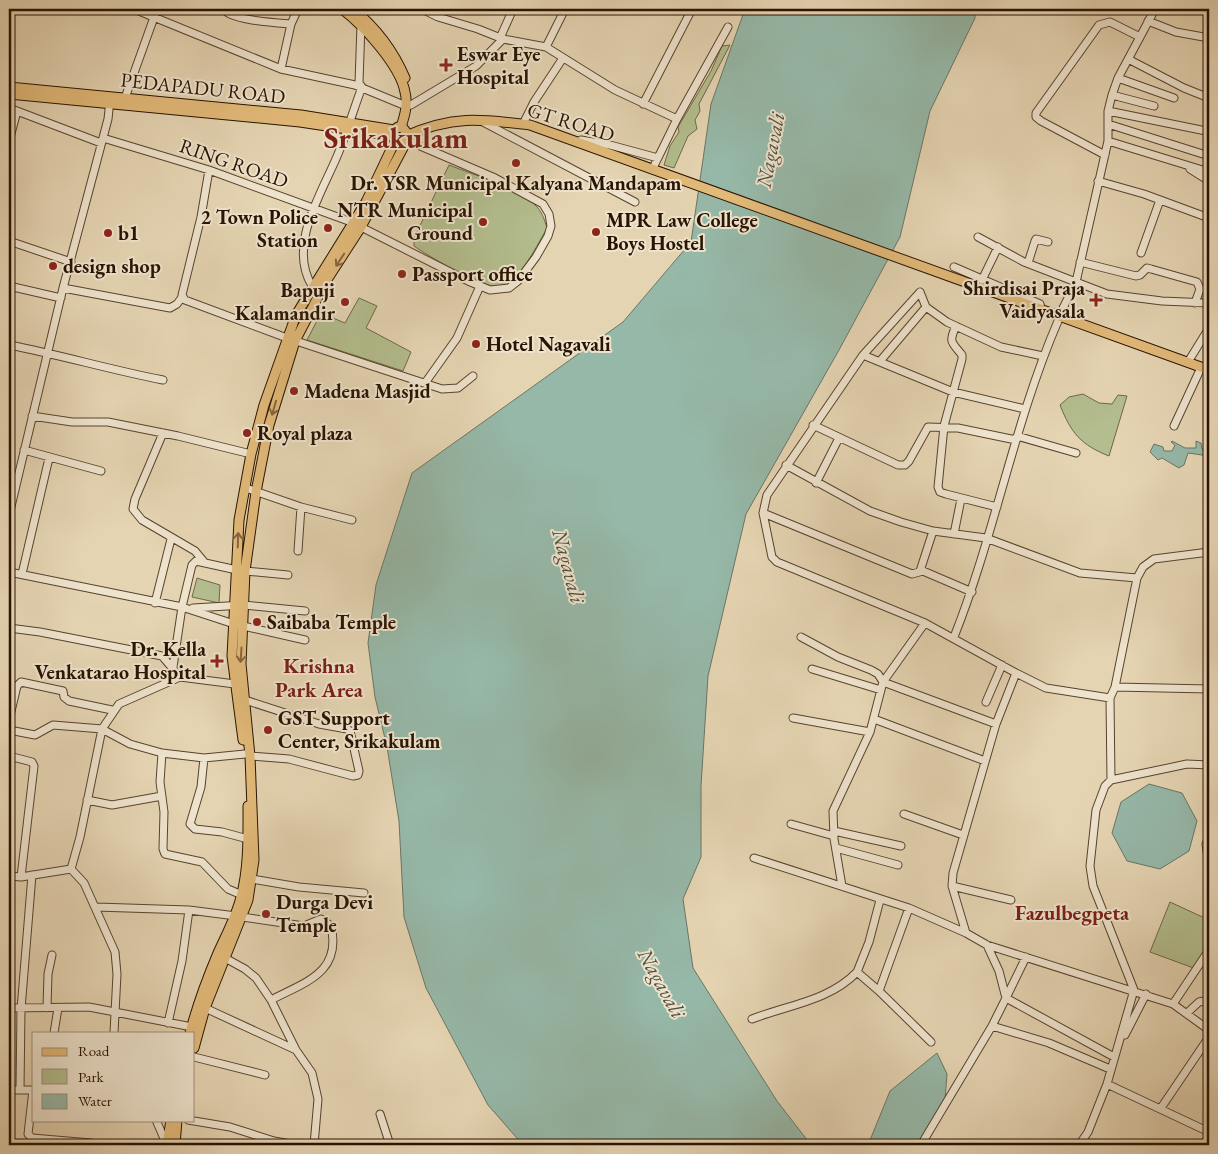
<svg xmlns="http://www.w3.org/2000/svg" width="1218" height="1154" viewBox="0 0 1218 1154" font-family="'EB Garamond',serif">
  <rect width="100%" height="100%" fill="#e5d4b2"/>
  <filter id="stains"><feTurbulence type="fractalNoise" baseFrequency=".004" numOctaves="4"/><feColorMatrix values="0 0 0 0 .2 0 0 0 0 .09 0 0 0 0 .02 0 0 0 .5 -.17"/></filter>
  <radialGradient id="worn" r=".72"><stop offset=".6" stop-color="#630" stop-opacity="0"/><stop offset="1" stop-color="#630" stop-opacity=".3"/></radialGradient>
  <path fill="#b3bd8d" stroke="#6e6848" d="M 730,45 L 699,104 L 700,111 L 695,120 L 697,129 L 688,136 L 674,168 L 664,165 L 670,146 L 679,132 L 678,127 L 711,71 L 722,46 Z
    M 449,165 C 474,175 514,186 534,204 C 542,211 544,219 547,228 C 540,241 518,282 504,287 C 489,292 428,256 414,246 L 414,238 Z
    M 359,298 L 377,306 L 366,328 L 411,352 L 403,371 L 307,340 L 321,313 L 345,323 Z
    M 1083,394 L 1099,403 L 1112,404 L 1118,395 L 1127,396 L 1109,456 C 1081,445 1071,433 1060,405 L 1069,397 Z
    M 197,578 L 220,585 L 219,603 L 192,597 Z
    M 1170,902 L 1209,920 L 1209,955 L 1199,970 L 1150,952 Z"/>
  <path fill="#96b8a8" stroke="#6a7666" d="M 745,9 L 975,9 L 975,18 L 930,111 L 900,237 L 839,350 L 746,514 L 708,676 L 701,786 L 701,857 L 683,899 L 693,968 L 777,1101 L 811,1145 L 523,1145 L 488,1105 L 426,988 L 404,917 L 399,821 L 387,747 L 375,697 L 368,643 L 376,585 L 412,473 L 623,322 L 691,242 L 711,104 Z
    M 1172,441 L 1185,448 L 1196,448 L 1196,441 L 1201,443 L 1202,449 L 1207,450 L 1209,443 L 1209,456 L 1188,453 L 1184,465 L 1179,468 L 1162,458 L 1158,460 L 1150,452 L 1154,444 L 1163,447 L 1164,451 L 1172,451 L 1175,445 L 1171,442 Z
    M 1149,784 L 1182,793 L 1197,821 L 1189,851 L 1160,869 L 1127,861 L 1112,833 L 1121,802 Z
    M 937,1053 L 947,1074 L 945,1100 L 917,1145 L 868,1145 L 890,1091 Z"/>
  <g fill="none" stroke-linecap="round" stroke-linejoin="round">
    <defs>
      <path id="minor" d="M 134,9 L 281,69 L 355,85 L 406,106
        M 224,9 C 228,20 279,23 291,24
        M 422,9 L 438,17 L 478,29 L 503,39 L 546,47 L 615,90 L 677,119
        M 1148,21 L 1176,32 L 1209,38
        M 500,38 L 513,9
        M 546,47 L 565,9
        M 1128,59 L 1184,88 L 1209,98
        M 281,69 L 291,24 L 298,9
        M 1118,78 L 1174,98
        M 1112,95 L 1154,106
        M 125,98 L 157,9
        M 643,104 L 692,9
        M 411,105 L 476,66 L 503,39
        M 9,108 L 101,143
        M 1108,111 L 1206,131
        M 481,121 L 635,202
        M 523,124 L 534,102 L 563,58
        M 1108,124 L 1209,156
        M 103,138 L 209,170 L 354,223
        M 581,140 L 610,145 L 658,158
        M 9,141 L 17,111
        M 1108,141 L 1209,172
        M 1105,155 L 1041,121 L 1036,117 L 1036,113 L 1099,25 L 1110,22 L 1140,37
        M 653,168 L 677,119 L 728,27
        M 1190,169 L 1209,181
        M 209,170 L 201,217 L 182,295 L 185,300 L 287,338 L 442,389 L 458,388 L 473,376
        M 1098,181 L 1144,194 L 1209,218
        M 361,227 L 468,281 L 490,290 L 509,288 L 518,281 L 536,257 L 548,236 L 551,226 L 549,214 L 543,204 L 495,178 L 404,139
        M 978,237 L 1024,262 L 1107,294 L 1162,301 L 1209,303
        M 9,241 L 71,262
        M 1141,253 L 1160,200
        M 1080,262 L 1136,276 L 1140,275 L 1147,268 L 1151,269 L 1197,282 L 1200,289 L 1195,303
        M 1028,263 L 1035,241 L 1036,239 L 1048,242
        M 954,267 L 1040,304 L 1041,311
        M 982,280 L 998,247
        M 9,286 L 61,298
        M 312,286 C 286,243 325,189 340,149 C 348,129 354,108 362,87 L 359,83 L 361,24
        M 63,288 L 170,308 L 177,304 L 182,297
        M 1059,316 L 1076,282 L 1108,141 L 1108,111 L 1112,95 L 1118,78 L 1155,9
        M 956,326 C 948,343 952,342 962,355 L 962,359 L 944,426 L 938,487 L 940,492 L 946,494 L 997,507
        M 9,345 C 61,355 111,370 163,380
        M 863,355 L 767,495 L 763,513 L 772,557 L 777,562 L 925,623 L 1016,673
        M 881,360 L 926,307
        M 1188,362 L 1209,328
        M 425,383 L 457,338 L 480,286
        M 1025,409 L 953,392 L 863,355 L 920,292 L 926,307 L 947,322 L 1001,347 L 1043,356
        M 32,416 L 72,422 L 108,422 L 178,436 L 251,454
        M 813,425 L 898,465 L 905,465 L 909,461 L 928,427 L 958,428 L 1016,440
        M 1174,426 L 1199,372
        M 163,433 L 135,499 L 133,509 L 142,520 L 195,551 L 205,563
        M 1017,436 L 1076,453
        M 24,450 L 101,471
        M 786,465 L 870,511 L 901,522 L 933,531 L 986,538 L 1080,573 L 1137,578
        M 816,483 L 839,438
        M 246,488 L 301,507 L 352,520
        M 763,513 L 912,574 L 923,571 L 972,592
        M 9,515 L 63,288 L 108,119 L 110,100
        M 954,534 L 961,499
        M 298,551 L 301,507
        M 245,571 L 288,575
        M 920,571 L 933,531
        M 9,572 L 182,607 L 234,624 L 305,640
        M 22,574 L 49,458
        M 155,603 L 171,539
        M 193,608 L 244,605 L 305,611
        M 9,628 L 40,632 L 162,656 L 180,677
        M 801,637 L 838,657 L 871,670 L 878,674 L 883,682 L 996,724
        M 954,637 C 995,534 1014,423 1058,321
        M 173,667 L 182,607 L 192,565 L 196,561 L 237,570
        M 812,669 L 881,690
        M 1115,687 L 1137,578 L 1143,567 L 1154,559 L 1209,552
        M 1209,689 L 1115,687 L 1110,698 L 1046,688 L 1016,673 L 996,724 L 953,873 L 952,886 L 966,933 L 987,945 L 1173,1004 L 1209,1030
        M 1110,698 L 1111,780
        M 245,700 L 319,724 L 347,729 L 350,731 L 359,771 L 358,775 L 353,776 L 289,759 L 250,756
        M 986,702 L 1002,665
        M 793,718 L 870,732
        M 874,719 L 985,761
        M 9,720 L 17,686 L 21,682 L 63,691 L 64,697 L 69,701 L 112,710
        M 9,730 L 35,735 L 53,725 L 102,729 L 130,744 L 162,753
        M 9,756 L 32,762 L 34,766 L 21,877
        M 204,758 L 201,787 L 190,824 L 195,829 L 222,832 L 248,839
        M 87,800 L 112,805 L 162,796
        M 904,814 L 963,835
        M 791,824 L 834,836
        M 834,831 L 901,846
        M 1209,838 L 1206,844 L 1209,864
        M 836,848 L 898,865
        M 754,858 L 909,908 L 966,933
        M 71,869 L 80,837 L 102,729 L 119,704 L 180,677 L 235,684
        M 9,876 L 21,877 L 71,869 L 84,883 L 115,952 L 117,974 L 114,1033
        M 252,879 L 299,887 L 364,893
        M 842,886 L 834,839 L 833,811 L 870,732 L 883,682 L 925,623
        M 952,886 L 1011,900
        M 242,895 L 228,889 L 202,862 L 165,854 L 163,849 L 164,812 L 160,782 L 162,753 L 204,758 L 245,754
        M 96,907 L 189,910 L 236,916
        M 909,908 L 879,991 L 931,1042
        M 242,917 L 304,926 L 321,919 L 331,926 C 342,973 305,982 271,1000
        M 1026,957 L 1006,998 L 1114,1057
        M 225,958 L 245,969 L 256,978 L 271,1000 L 296,1050 L 312,1073 L 318,1099 L 314,1145
        M 857,972 L 869,942 L 880,900
        M 1173,1004 L 1209,950
        M 9,1008 L 89,1007 L 192,1027
        M 47,1008 L 48,974 L 52,955
        M 205,1008 L 296,1050
        M 1187,1013 L 1199,1002 L 1209,1000
        M 752,1019 C 788,1005 829,1001 857,972 L 879,991
        M 168,1023 L 182,961 L 189,910
        M 992,1026 L 1049,1043 L 1110,1069
        M 54,1033 L 58,1008
        M 1125,1035 L 1146,994
        M 194,1057 L 265,1075
        M 1107,1084 L 1209,1132
        M 9,1090 L 34,1090
        M 20,1090 L 21,1009 L 32,875
        M 33,1090 L 28,1134 L 32,1138 L 91,1143
        M 1161,1108 L 1209,1037
        M 380,1114 L 390,1145
        M 156,1120 L 166,1143
        M 188,1120 L 230,1127 L 274,1141 L 296,1145
        M 921,1145 L 992,1026 L 1006,998 L 999,971 L 987,945
        M 1079,1145 L 1088,1132 L 1107,1084 L 1134,990 L 1093,886 L 1090,866 L 1096,810 L 1105,786 L 1111,780 L 1187,764 L 1209,765"/>
      <path id="major" d="M 342,9 C 363,25 400,65 405,92 C 408,104 405,115 401,127
        M 353,9 C 375,27 394,52 405,78
        M 9,87 L 301,115 L 394,130
        M 9,94 L 300,122 L 394,136
        M 406,136 C 453,115 481,119 530,125 L 1209,370
        M 243,740 L 232,656 L 239,520 L 251,454 L 264,405 L 296,315 L 366,202 L 396,139
        M 190,1033 C 197,1006 207,979 218,953 C 226,935 236,917 241,897 C 249,868 248,835 248,806
        M 194,1048 L 205,1008 L 248,900 L 254,860 L 250,756 L 241,664 L 245,571 L 256,492 L 269,425 L 295,341 L 328,278 L 361,227 L 403,148 L 402,140 L 407,133 L 403,128 L 398,127 L 394,130 L 394,136 L 402,140
        M 167,1145 L 171,1120
        M 175,1145 L 177,1120"/>
    </defs>
    <use href="#minor" stroke="#58432e" stroke-width="9"/>
    <use href="#major" stroke="#291302" stroke-width="11"/>
    <use href="#minor" stroke="#eee3cd" stroke-width="7"/>
    <use href="#major" stroke="#e2ba79" stroke-width="9"/>
  </g>
  <defs><path id="oneway-shaft" d="M-6 0H5M1.5-3L5.5 0L1.5 3" fill="none" stroke-width="1.6" stroke-linecap="round" stroke-linejoin="round" transform="scale(1.25)"/></defs>
  <g stroke="#86663e">
    <use href="#oneway-shaft" transform="translate(340 260) rotate(123)"/>
    <use href="#oneway-shaft" transform="translate(274 408) rotate(106)"/>
    <use href="#oneway-shaft" transform="translate(238 540) rotate(-88)"/>
    <use href="#oneway-shaft" transform="translate(241 655) rotate(94)"/>
  </g>
  <g fill="#8f2418" stroke="#eee3cd" stroke-width="2">
    <path d="M443.5 57.5h5v5h5v5h-5v5h-5v-5h-5v-5h5z"/>
    <circle cx="516" cy="163" r="5"/>
    <circle cx="483" cy="222" r="5"/>
    <circle cx="328" cy="228" r="5"/>
    <circle cx="596" cy="232" r="5"/>
    <circle cx="108" cy="233" r="5"/>
    <circle cx="53" cy="266" r="5"/>
    <circle cx="402" cy="274" r="5"/>
    <path d="M1093.5 292.5h5v5h5v5h-5v5h-5v-5h-5v-5h5z"/>
    <circle cx="345" cy="302" r="5"/>
    <circle cx="476" cy="344" r="5"/>
    <circle cx="294" cy="391" r="5"/>
    <circle cx="247" cy="433" r="5"/>
    <circle cx="257" cy="622" r="5"/>
    <path d="M214.5 653.5h5v5h5v5h-5v5h-5v-5h-5v-5h5z"/>
    <circle cx="268" cy="730" r="5"/>
    <circle cx="266" cy="914" r="5"/>
  </g>
  <g text-anchor="middle" dominant-baseline="central" stroke-width="4" stroke-linejoin="round" paint-order="stroke">
    <g font-size="20" font-weight="bold" fill="#291302" stroke="#eee3cd" text-anchor="start">
      <text x="457" y="54">Eswar Eye<tspan x="457" dy="23">Hospital</tspan></text>
      <text x="516" y="183" text-anchor="middle">Dr. YSR Municipal Kalyana Mandapam</text>
      <text x="473" y="210" text-anchor="end">NTR Municipal<tspan x="473" dy="23">Ground</tspan></text>
      <text x="318" y="217" text-anchor="end">2 Town Police<tspan x="318" dy="23">Station</tspan></text>
      <text x="606" y="220">MPR Law College<tspan x="606" dy="23">Boys Hostel</tspan></text>
      <text x="118" y="233">b1</text>
      <text x="63" y="266">design shop</text>
      <text x="412" y="274">Passport office</text>
      <text x="1085" y="288" text-anchor="end">Shirdisai Praja<tspan x="1085" dy="23">Vaidyasala</tspan></text>
      <text x="335" y="290" text-anchor="end">Bapuji<tspan x="335" dy="23">Kalamandir</tspan></text>
      <text x="486" y="344">Hotel Nagavali</text>
      <text x="304" y="391">Madena Masjid</text>
      <text x="257" y="433">Royal plaza</text>
      <text x="267" y="622">Saibaba Temple</text>
      <text x="206" y="649" text-anchor="end">Dr. Kella<tspan x="206" dy="23">Venkatarao Hospital</tspan></text>
      <text x="278" y="718">GST Support<tspan x="278" dy="23">Center, Srikakulam</tspan></text>
      <text x="276" y="902">Durga Devi<tspan x="276" dy="23">Temple</tspan></text>
    </g>
    <g font-size="20" fill="#291302" stroke="#eee3cd">
      <text transform="translate(203 88) rotate(6)">PEDAPADU ROAD</text>
      <text transform="translate(571 122) rotate(17)">GT ROAD</text>
      <text transform="translate(234 163) rotate(19)">RING ROAD</text>
    </g>
    <g font-size="21" font-style="italic" fill="#4f4d3c" stroke="#eee3cd">
      <text transform="translate(770 150) rotate(-79)">Nagavali</text>
      <text transform="translate(569 566) rotate(75)">Nagavali</text>
      <text transform="translate(662 983) rotate(61)">Nagavali</text>
    </g>
    <g font-size="21" font-weight="bold" fill="#7a1f14" stroke="#eee3cd">
      <text x="319" y="665">Krishna<tspan x="319" dy="24">Park Area</tspan></text>
      <text x="1072" y="912">Fazulbegpeta</text>
    </g>
    <g font-size="30" font-weight="bold" fill="#7a1f14" stroke="#eee3cd">
      <text x="396" y="137">Srikakulam</text>
    </g>
  </g>
  <rect width="1218" height="1154" fill="none" stroke="#e5d4b2" stroke-width="30"/>
  <rect x="10" y="10" width="1198" height="1134" fill="none" stroke="#291302" stroke-width="2.5"/>
  <rect x="15" y="15" width="1188" height="1124" fill="none" stroke="#291302"/>
  <rect x="32" y="1032" width="162" height="90" fill="#eee3cd" stroke="#9f907c"/>
  <rect x="42" y="1048" width="25" height="8" fill="#e2ba79" stroke="#9f907c"/>
  <text x="78" y="1056" font-size="15" fill="#291302">Road</text>
  <rect x="42" y="1069" width="25" height="15" fill="#b3bd8d" stroke="#9f907c"/>
  <text x="78" y="1082" font-size="15" fill="#291302">Park</text>
  <rect x="42" y="1094" width="25" height="15" fill="#96b8a8" stroke="#9f907c"/>
  <text x="78" y="1106" font-size="15" fill="#291302">Water</text>
  <rect width="100%" height="100%" filter="url(#stains)"/>
  <rect width="100%" height="100%" fill="url(#worn)"/>
</svg>
